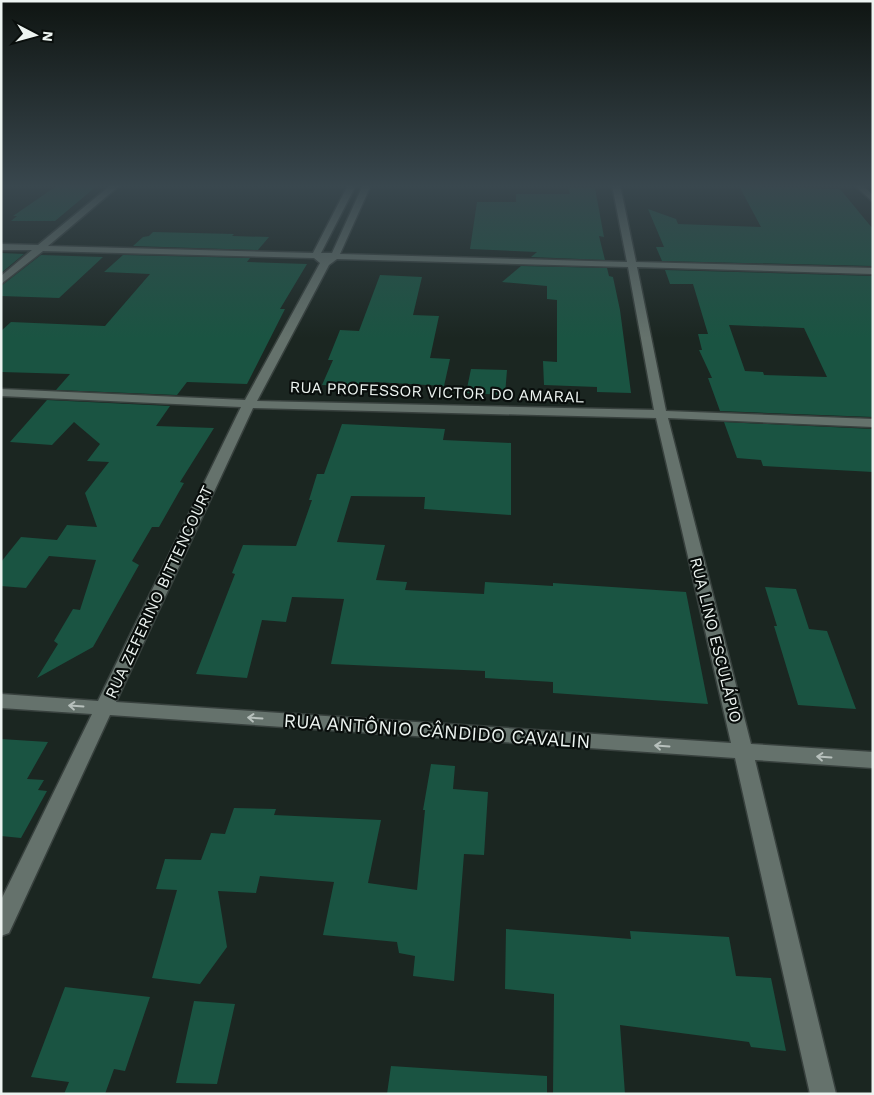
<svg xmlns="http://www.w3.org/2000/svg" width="874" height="1095" viewBox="0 0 874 1095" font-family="'Work Sans',sans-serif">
  <rect width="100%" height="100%" fill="#1b2621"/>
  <path fill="#1a5442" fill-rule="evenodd" d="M 58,185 L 98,185 L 55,221 L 11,221 L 17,216 L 13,216 Z
    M 739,186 L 840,189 L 873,229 L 873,266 L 662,261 L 656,247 L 664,247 L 648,209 L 676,219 L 678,224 L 761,227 Z
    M 568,188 L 595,188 L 604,237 L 599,236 L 605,260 L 531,257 L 537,252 L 470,249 L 477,202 L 516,202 L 516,194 L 570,194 Z
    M 153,232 L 234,234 L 232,236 L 269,237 L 258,250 L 133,246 L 143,237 L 149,236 Z
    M 1,253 L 24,254 L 1,273 Z
    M 41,255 L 103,257 L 59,298 L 1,296 L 1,286 Z
    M 123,255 L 250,258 L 247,262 L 307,264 L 280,309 L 285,309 L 247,384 L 187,382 L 177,395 L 56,390 L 70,374 L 1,372 L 1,331 L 11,322 L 105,326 L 150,274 L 104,272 Z
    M 521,266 L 607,268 L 609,276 L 613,277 L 620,310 L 631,393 L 597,392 L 597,387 L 544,385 L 543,361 L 557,362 L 557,300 L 547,299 L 547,286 L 502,282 Z
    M 665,270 L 873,276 L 873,417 L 720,411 L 708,378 L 712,378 L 699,350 L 702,350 L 698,334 L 708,334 L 693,284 L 670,284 ZM 729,325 L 804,328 L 827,377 L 764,375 L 763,372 L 745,371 Z
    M 380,275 L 422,277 L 413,315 L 439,316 L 430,358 L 450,359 L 444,386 L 375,382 L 373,387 L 322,385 L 333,360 L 328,360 L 340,330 L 359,331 Z
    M 471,369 L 507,370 L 505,395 L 466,393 Z
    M 47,400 L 170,406 L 156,426 L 214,428 L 180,482 L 184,483 L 159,527 L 152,527 L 132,561 L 139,565 L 93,647 L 37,678 L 58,644 L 54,641 L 73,609 L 80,610 L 96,560 L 49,556 L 26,588 L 1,586 L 1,562 L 21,537 L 57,540 L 67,525 L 97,527 L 85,493 L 109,462 L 87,461 L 100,444 L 74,422 L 52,445 L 10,442 Z
    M 724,422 L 873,429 L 873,472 L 763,466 L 761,460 L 737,458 Z
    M 342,424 L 445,429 L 443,440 L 511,443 L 511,515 L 424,509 L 425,497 L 351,496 L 337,542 L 385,545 L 376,580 L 407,582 L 405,590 L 484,594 L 485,582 L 553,586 L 553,583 L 686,592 L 708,704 L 553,693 L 553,682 L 485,678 L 485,671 L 331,664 L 344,599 L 292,597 L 286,622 L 262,620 L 247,678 L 196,674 L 235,574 L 232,573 L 243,545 L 296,546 L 312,500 L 309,500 L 317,474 L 324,474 Z
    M 765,587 L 796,589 L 809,629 L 827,631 L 856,709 L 798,705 L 774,626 L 777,626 Z
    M 1,739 L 48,742 L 27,779 L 44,780 L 38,790 L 47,791 L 21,838 L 1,836 Z
    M 431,764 L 455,766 L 453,789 L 488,792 L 484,855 L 464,854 L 454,981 L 413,976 L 415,956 L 399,953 L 397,942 L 323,935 L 334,882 L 260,876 L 256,893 L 218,891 L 227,947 L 200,984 L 152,978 L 177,890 L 156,889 L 165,859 L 201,860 L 211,833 L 225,834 L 234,808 L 276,809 L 274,815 L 381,820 L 368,883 L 417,890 L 425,810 L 423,810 Z
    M 506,929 L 631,939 L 630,931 L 729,937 L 736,976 L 771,978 L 786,1051 L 751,1047 L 749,1042 L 620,1025 L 625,1094 L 553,1094 L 554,994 L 505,989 Z
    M 65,987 L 150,997 L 125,1071 L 114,1069 L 105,1094 L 64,1094 L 69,1082 L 31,1077 Z
    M 194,1001 L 235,1004 L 217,1084 L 176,1083 Z
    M 391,1066 L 547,1076 L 547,1094 L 387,1094 Z"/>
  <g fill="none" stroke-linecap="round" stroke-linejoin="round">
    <defs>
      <path id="minor" d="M 111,185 L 120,185 L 48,246 L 313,253 L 348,185 L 356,185 L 321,253 L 332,253 L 363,185 L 371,185 L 340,254 L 627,262 L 612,185 L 620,185 L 636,262 L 873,268 L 873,274 L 637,267 L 666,411 L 873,419 L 873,427 L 668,418 L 751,744 L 873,752 L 873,768 L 755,760 L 836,1094 L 810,1094 L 735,758 L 110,715 L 9,933 L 1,936 L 1,900 L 92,714 L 1,708 L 1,694 L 98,701 L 241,407 L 1,396 L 1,389 L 245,400 L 320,263 L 314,258 L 43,251 L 1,284 L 1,276 L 32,250 L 1,250 L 1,244 L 38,245 ZM 337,259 L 628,267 L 654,410 L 257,401 L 329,265 ZM 253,408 L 656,418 L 731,743 L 116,702 Z
        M 854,185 L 862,185 L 873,195 L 873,202 Z"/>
    </defs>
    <use href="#minor" stroke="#38413e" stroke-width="3"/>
    <use href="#minor" fill="#65726c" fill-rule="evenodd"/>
  </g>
  <defs><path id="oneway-shaft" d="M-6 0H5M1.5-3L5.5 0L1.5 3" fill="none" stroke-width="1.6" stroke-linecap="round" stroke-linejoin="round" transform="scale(1.25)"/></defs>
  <g stroke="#b7c0bc">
    <use href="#oneway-shaft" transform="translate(76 706) rotate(-176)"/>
    <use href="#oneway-shaft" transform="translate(255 718) rotate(-176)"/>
    <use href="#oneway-shaft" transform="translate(662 746) rotate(-176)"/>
    <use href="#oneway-shaft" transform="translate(824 757) rotate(-176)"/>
  </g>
  <linearGradient id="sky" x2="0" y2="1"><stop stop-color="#0f1512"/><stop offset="0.55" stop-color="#39474e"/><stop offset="1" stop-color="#39474e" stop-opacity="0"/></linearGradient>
  <rect width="874" height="338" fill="url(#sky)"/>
  <g text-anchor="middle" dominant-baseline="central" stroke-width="4.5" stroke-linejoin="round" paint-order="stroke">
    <g font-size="16" fill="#edf4f1" stroke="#090e0c">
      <text transform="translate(437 392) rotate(2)">RUA PROFESSOR VICTOR DO AMARAL</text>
      <text transform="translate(159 592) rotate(-65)">RUA ZEFERINO BITTENCOURT</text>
      <text transform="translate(716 640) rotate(76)">RUA LINO ESCULÁPIO</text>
    </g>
    <g font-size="19" fill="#edf4f1" stroke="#090e0c">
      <text transform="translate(437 731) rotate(4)">RUA ANTÔNIO CÂNDIDO CAVALIN</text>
    </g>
  </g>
  <rect width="874" height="1095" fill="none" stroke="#edf4f1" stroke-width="5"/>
  <g transform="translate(35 35) rotate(96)" stroke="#090e0c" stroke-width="4" paint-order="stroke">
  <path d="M0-4L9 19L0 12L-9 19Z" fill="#edf4f1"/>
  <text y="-8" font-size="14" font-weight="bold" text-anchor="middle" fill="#edf4f1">N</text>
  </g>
</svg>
